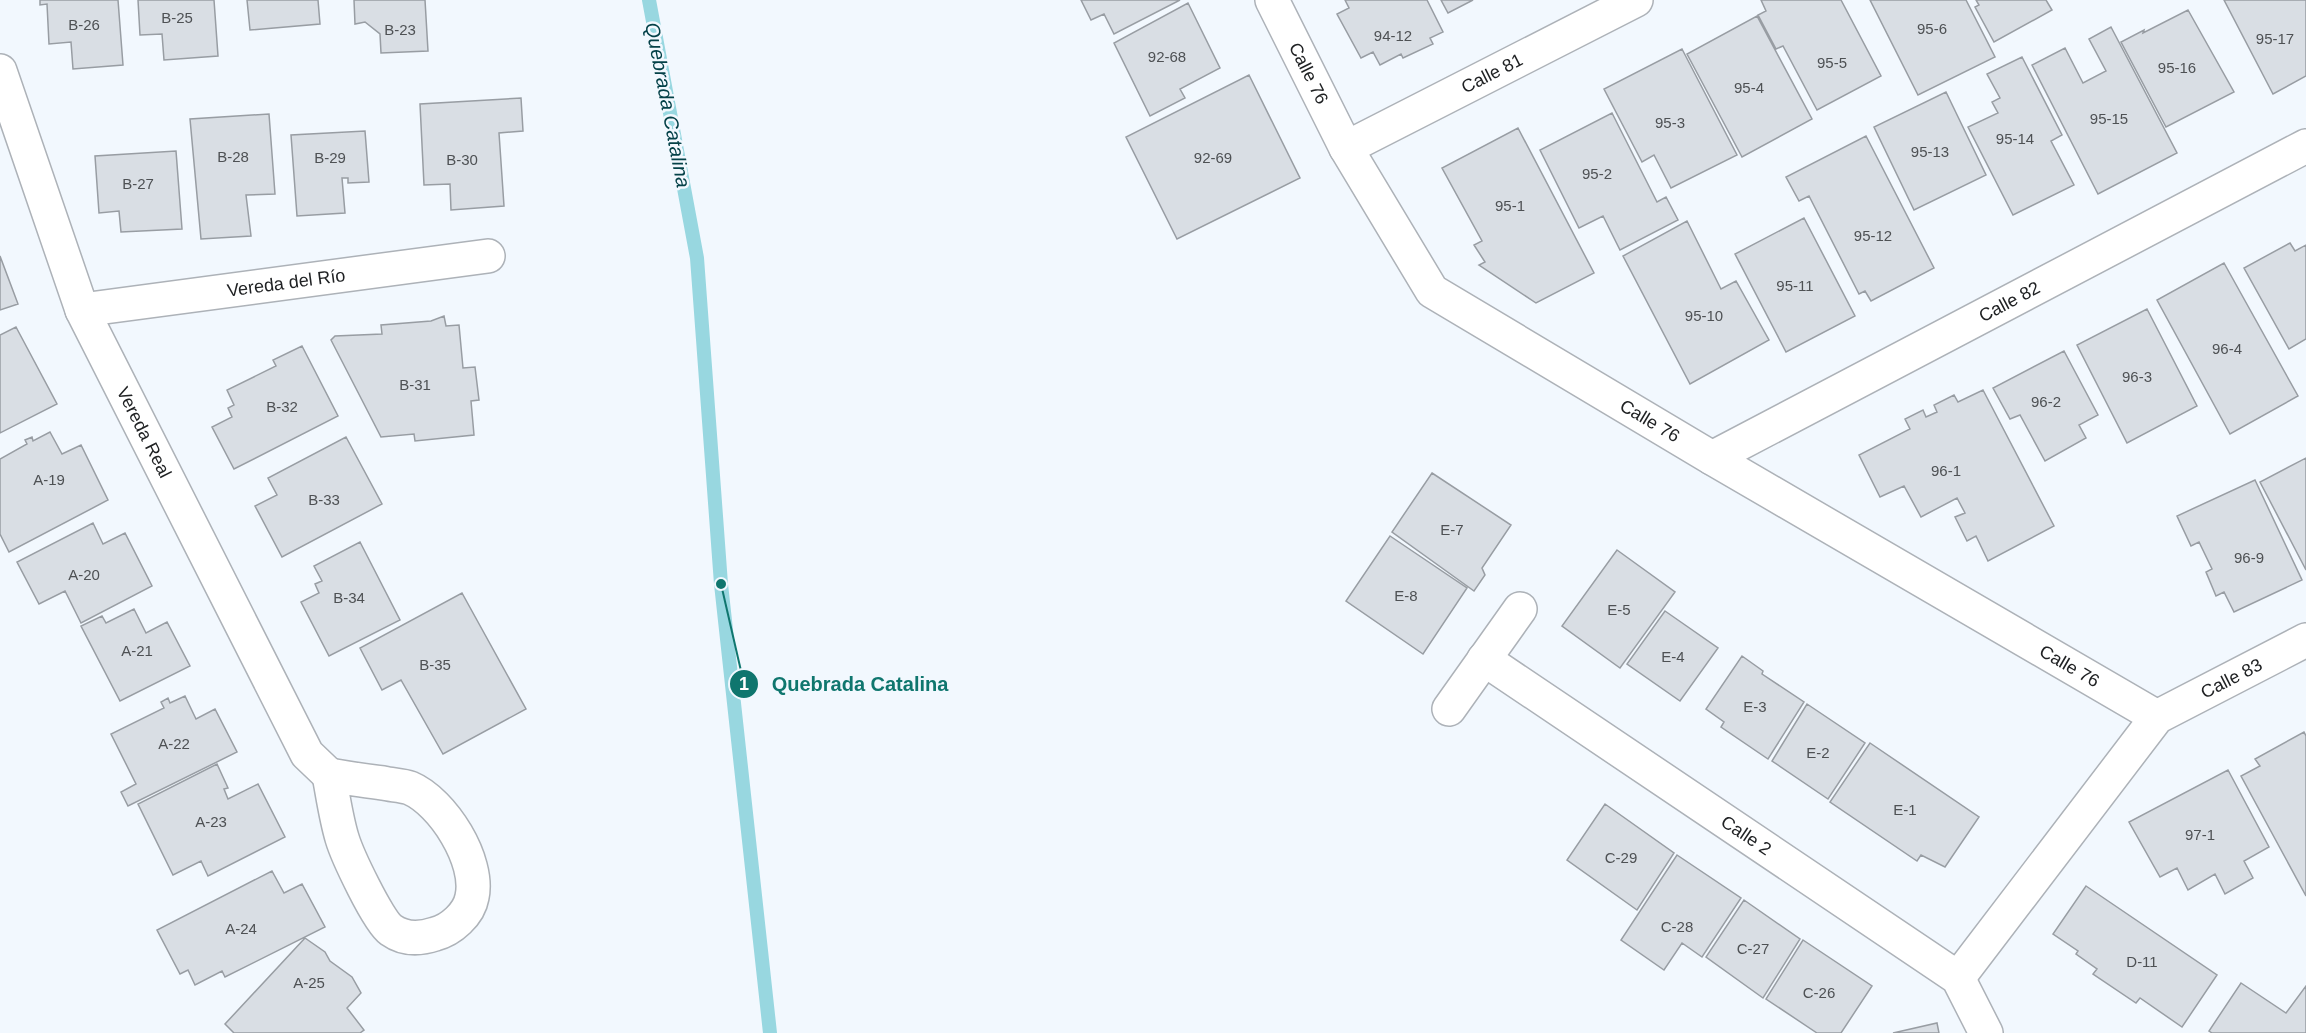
<svg xmlns="http://www.w3.org/2000/svg" width="2306" height="1033" viewBox="0 0 2306 1033" font-family="Arial,sans-serif">
  <rect width="100%" height="100%" fill="#f2f8fe"/>
  <g fill="none" stroke-linecap="round" stroke-linejoin="round">
    <path stroke="#98d7e0" stroke-width="14" d="M 649,0 L 697,258 L 721,584 L 770,1033"/>
  </g>
  <path fill="#d9dee4" stroke="#989da3" stroke-width="1.5" d="M 40,0 L 118,0 L 123,65 L 73,69 L 71,42 L 49,44 L 47,4 L 40,5 Z
    M 138,0 L 214,0 L 218,56 L 164,60 L 162,34 L 140,35 Z
    M 247,0 L 318,0 L 320,24 L 250,30 Z
    M 354,0 L 425,0 L 428,51 L 381,53 L 380,34 L 365,22 L 355,24 Z
    M 1081,0 L 1180,0 L 1114,34 L 1104,14 L 1091,20 Z
    M 1345,0 L 1427,0 L 1443,32 L 1430,38 L 1433,44 L 1403,58 L 1401,54 L 1380,65 L 1373,52 L 1361,58 L 1337,14 L 1349,8 Z
    M 1441,0 L 1473,0 L 1448,13 Z
    M 1761,0 L 1841,0 L 1881,76 L 1817,110 L 1783,46 L 1776,49 L 1758,15 L 1766,11 Z
    M 1870,0 L 1966,0 L 1995,57 L 1918,95 Z
    M 1976,0 L 2046,0 L 2052,10 L 1994,42 L 1975,7 L 1979,5 Z
    M 2224,0 L 2306,0 L 2306,76 L 2273,94 Z
    M 1188,3 L 1220,68 L 1180,89 L 1185,98 L 1150,116 L 1114,43 Z
    M 2188,10 L 2234,92 L 2166,127 L 2121,42 L 2144,30 L 2143,33 Z
    M 1757,16 L 1812,119 L 1742,157 L 1687,54 Z
    M 2111,27 L 2177,153 L 2098,194 L 2032,65 L 2065,48 L 2083,83 L 2106,71 L 2089,39 Z
    M 1682,49 L 1737,155 L 1671,188 L 1654,155 L 1642,162 L 1604,89 Z
    M 2022,57 L 2062,135 L 2051,141 L 2074,185 L 2013,215 L 1968,127 L 1998,113 L 1992,102 L 2000,98 L 1987,74 Z
    M 1249,75 L 1300,178 L 1177,239 L 1126,137 Z
    M 1946,92 L 1986,175 L 1914,210 L 1874,127 Z
    M 521,98 L 523,131 L 499,133 L 504,206 L 451,210 L 450,184 L 424,185 L 420,104 Z
    M 1612,113 L 1657,202 L 1666,197 L 1678,220 L 1620,250 L 1603,216 L 1579,228 L 1540,150 Z
    M 269,114 L 275,194 L 246,195 L 251,236 L 201,239 L 190,119 Z
    M 1518,128 L 1594,273 L 1536,303 L 1479,265 L 1485,262 L 1474,245 L 1482,241 L 1442,168 Z
    M 365,131 L 369,182 L 348,183 L 348,178 L 342,178 L 345,213 L 297,216 L 291,135 Z
    M 1866,136 L 1934,268 L 1871,301 L 1865,291 L 1859,294 L 1809,196 L 1799,201 L 1786,177 Z
    M 176,151 L 182,229 L 121,232 L 119,211 L 99,213 L 95,156 Z
    M 1804,218 L 1855,316 L 1786,352 L 1735,254 Z
    M 1687,221 L 1721,289 L 1736,281 L 1769,340 L 1690,384 L 1623,256 Z
    M 2290,243 L 2295,251 L 2306,245 L 2306,339 L 2289,349 L 2244,268 Z
    M 0,256 L 18,304 L 0,310 Z
    M 2224,263 L 2298,396 L 2230,434 L 2157,300 Z
    M 2147,309 L 2197,406 L 2127,443 L 2077,345 Z
    M 444,316 L 446,326 L 459,325 L 463,368 L 475,367 L 479,400 L 471,401 L 474,435 L 415,441 L 414,434 L 381,437 L 331,340 L 335,336 L 382,334 L 381,325 L 431,321 Z
    M 16,327 L 57,404 L 0,433 L 0,335 Z
    M 302,346 L 338,416 L 234,469 L 212,427 L 232,417 L 228,408 L 234,405 L 227,390 L 276,366 L 273,360 Z
    M 2064,351 L 2098,415 L 2079,425 L 2086,438 L 2045,461 L 2020,415 L 2010,419 L 1993,388 Z
    M 1983,390 L 2054,526 L 1988,561 L 1976,536 L 1967,541 L 1955,517 L 1965,513 L 1957,498 L 1921,517 L 1904,486 L 1880,497 L 1859,455 L 1910,429 L 1905,419 L 1923,410 L 1926,417 L 1937,412 L 1934,405 L 1954,395 L 1958,402 Z
    M 50,432 L 62,454 L 81,445 L 108,500 L 9,552 L 0,534 L 0,459 L 27,444 L 25,440 L 32,437 L 33,441 Z
    M 346,437 L 382,504 L 282,557 L 255,506 L 277,495 L 268,478 Z
    M 2306,458 L 2306,570 L 2260,482 Z
    M 1432,473 L 1511,525 L 1482,568 L 1485,575 L 1474,591 L 1392,532 Z
    M 2255,480 L 2302,580 L 2234,612 L 2224,592 L 2216,596 L 2206,572 L 2212,569 L 2199,542 L 2191,546 L 2177,516 Z
    M 93,523 L 103,544 L 125,533 L 152,586 L 81,623 L 65,591 L 39,604 L 17,562 Z
    M 1390,536 L 1467,588 L 1423,654 L 1346,601 Z
    M 360,542 L 400,620 L 329,656 L 301,602 L 319,593 L 315,584 L 322,581 L 314,566 Z
    M 1617,550 L 1675,592 L 1620,668 L 1562,626 Z
    M 462,593 L 526,709 L 443,754 L 401,680 L 382,690 L 360,648 Z
    M 134,609 L 146,633 L 167,622 L 190,666 L 120,701 L 81,626 L 102,616 L 106,623 Z
    M 1665,611 L 1718,648 L 1680,701 L 1627,664 Z
    M 1742,656 L 1763,671 L 1762,674 L 1804,702 L 1768,759 L 1721,727 L 1724,722 L 1706,709 Z
    M 185,696 L 196,719 L 215,709 L 237,752 L 128,806 L 121,792 L 136,784 L 111,734 L 164,708 L 161,702 L 168,698 L 170,703 Z
    M 1807,704 L 1865,743 L 1828,799 L 1772,761 Z
    M 2304,732 L 2306,736 L 2306,896 L 2241,776 L 2260,766 L 2255,759 Z
    M 1870,743 L 1979,817 L 1945,867 L 1921,855 L 1917,861 L 1830,802 Z
    M 217,764 L 228,788 L 224,789 L 228,799 L 258,784 L 285,837 L 208,876 L 201,861 L 173,875 L 138,804 Z
    M 2228,770 L 2269,847 L 2244,861 L 2253,878 L 2225,894 L 2215,874 L 2188,890 L 2177,868 L 2160,877 L 2129,822 Z
    M 1605,804 L 1674,853 L 1637,910 L 1567,860 Z
    M 1677,855 L 1741,898 L 1702,957 L 1682,943 L 1664,970 L 1621,940 Z
    M 272,871 L 284,893 L 302,884 L 325,927 L 225,977 L 222,971 L 195,985 L 188,970 L 180,974 L 157,930 Z
    M 2086,886 L 2217,975 L 2182,1027 L 2140,998 L 2136,1003 L 2093,974 L 2097,969 L 2076,954 L 2078,951 L 2053,934 Z
    M 1744,900 L 1800,939 L 1763,998 L 1706,957 Z
    M 305,938 L 325,952 L 330,961 L 352,977 L 361,993 L 347,1008 L 364,1030 L 360,1033 L 234,1033 L 225,1024 Z
    M 1803,940 L 1872,986 L 1841,1033 L 1817,1033 L 1766,999 Z
    M 2241,983 L 2286,1013 L 2306,986 L 2306,1033 L 2212,1033 L 2209,1031 Z
    M 1937,1023 L 1939,1033 L 1893,1033 Z"/>
  <g fill="none" stroke-linecap="round" stroke-linejoin="round">
    <defs>
      <g id="street">
        <path id="s1" d="M 1272,0 L 1346,148 L 1432,291 L 1712,458 L 2157,717"/>
        <path id="s2" d="M 0,71 L 82,310 L 307,754 L 329,775"/>
        <path id="s3" d="M 1346,148 L 1636,0"/>
        <path id="s4" d="M 82,310 L 488,256"/>
        <path id="s5" d="M 1712,458 L 2306,146"/>
        <path id="s6" d="M 1484,659 L 1958,978 L 1986,1033"/>
        <path d="M 1449,709 L 1520,609"/>
        <path d="M 329,775 C 347,778 365,781 383,783 C 391,785 402,785 410,788 C 443,802 480,861 472,897 C 469,914 451,930 435,934 C 420,939 405,940 391,930 C 378,921 347,855 342,838 C 336,818 333,796 329,775 Z"/>
        <path id="s7" d="M 1958,978 L 2157,717 L 2306,640"/>
      </g>
    </defs>
    <use href="#street" stroke="#adb2b8" stroke-width="36"/>
    <use href="#street" stroke="#fff" stroke-width="33"/>
  </g>
  <g text-anchor="middle" dominant-baseline="central" stroke-width="5" stroke-linejoin="round" paint-order="stroke">
    <g font-size="15" fill="#4e5154">
      <text x="177" y="17">B-25</text>
      <text x="84" y="24">B-26</text>
      <text x="1932" y="28">95-6</text>
      <text x="400" y="29">B-23</text>
      <text x="1393" y="35">94-12</text>
      <text x="2275" y="38">95-17</text>
      <text x="1167" y="56">92-68</text>
      <text x="1832" y="62">95-5</text>
      <text x="2177" y="67">95-16</text>
      <text x="1749" y="87">95-4</text>
      <text x="2109" y="118">95-15</text>
      <text x="1670" y="122">95-3</text>
      <text x="2015" y="138">95-14</text>
      <text x="1930" y="151">95-13</text>
      <text x="233" y="156">B-28</text>
      <text x="330" y="157">B-29</text>
      <text x="1213" y="157">92-69</text>
      <text x="462" y="159">B-30</text>
      <text x="1597" y="173">95-2</text>
      <text x="138" y="183">B-27</text>
      <text x="1510" y="205">95-1</text>
      <text x="1873" y="235">95-12</text>
      <text x="1795" y="285">95-11</text>
      <text x="1704" y="315">95-10</text>
      <text x="2227" y="348">96-4</text>
      <text x="2137" y="376">96-3</text>
      <text x="415" y="384">B-31</text>
      <text x="2046" y="401">96-2</text>
      <text x="282" y="406">B-32</text>
      <text x="1946" y="470">96-1</text>
      <text x="49" y="479">A-19</text>
      <text x="324" y="499">B-33</text>
      <text x="1452" y="529">E-7</text>
      <text x="2249" y="557">96-9</text>
      <text x="84" y="574">A-20</text>
      <text x="1406" y="595">E-8</text>
      <text x="349" y="597">B-34</text>
      <text x="1619" y="609">E-5</text>
      <text x="137" y="650">A-21</text>
      <text x="1673" y="656">E-4</text>
      <text x="435" y="664">B-35</text>
      <text x="1755" y="706">E-3</text>
      <text x="174" y="743">A-22</text>
      <text x="1818" y="752">E-2</text>
      <text x="1905" y="809">E-1</text>
      <text x="211" y="821">A-23</text>
      <text x="2200" y="834">97-1</text>
      <text x="1621" y="857">C-29</text>
      <text x="1677" y="926">C-28</text>
      <text x="241" y="928">A-24</text>
      <text x="1753" y="948">C-27</text>
      <text x="2142" y="961">D-11</text>
      <text x="309" y="982">A-25</text>
      <text x="1819" y="992">C-26</text>
    </g>
    <g font-size="18" fill="#202224" stroke="#f2f8fe">
      <text stroke="none"><textPath href="#s1" startOffset="82">Calle 76</textPath></text>
      <text stroke="none"><textPath href="#s3" startOffset="164">Calle 81</textPath></text>
      <text stroke="none"><textPath href="#s4" startOffset="206">Vereda del Río</textPath></text>
      <text stroke="none"><textPath href="#s5" startOffset="336">Calle 82</textPath></text>
      <text stroke="none"><textPath href="#s1" startOffset="586">Calle 76</textPath></text>
      <text stroke="none"><textPath href="#s2" startOffset="390">Vereda Real</textPath></text>
      <text stroke="none"><textPath href="#s1" startOffset="1072">Calle 76</textPath></text>
      <text stroke="none"><textPath href="#s7" startOffset="412">Calle 83</textPath></text>
      <text stroke="none"><textPath href="#s6" startOffset="316">Calle 2</textPath></text>
    </g>
    <g font-size="20" font-style="italic" fill="#044148" stroke="#f2f8fe">
      <text transform="translate(668 105) rotate(79)">Quebrada Catalina</text>
    </g>
  </g>
  <path fill="none" stroke="#0f766e" stroke-width="2" d="M721 584L744 684"/>
  <g fill="#0f766e" stroke="#f2f8fe" stroke-width="2">
    <circle cx="721" cy="584" r="6"/>
    <circle cx="744" cy="684" r="15"/>
  </g>
  <g font-size="18" text-anchor="middle" font-weight="bold" fill="#fff">
    <text x="744" y="690">1</text>
  </g>
  <g font-size="20" text-anchor="middle" font-weight="bold" fill="#0f766e" stroke="#f2f8fe" stroke-width="5" stroke-linejoin="round" paint-order="stroke">
    <text x="860" y="691">Quebrada Catalina</text>
  </g>
</svg>
